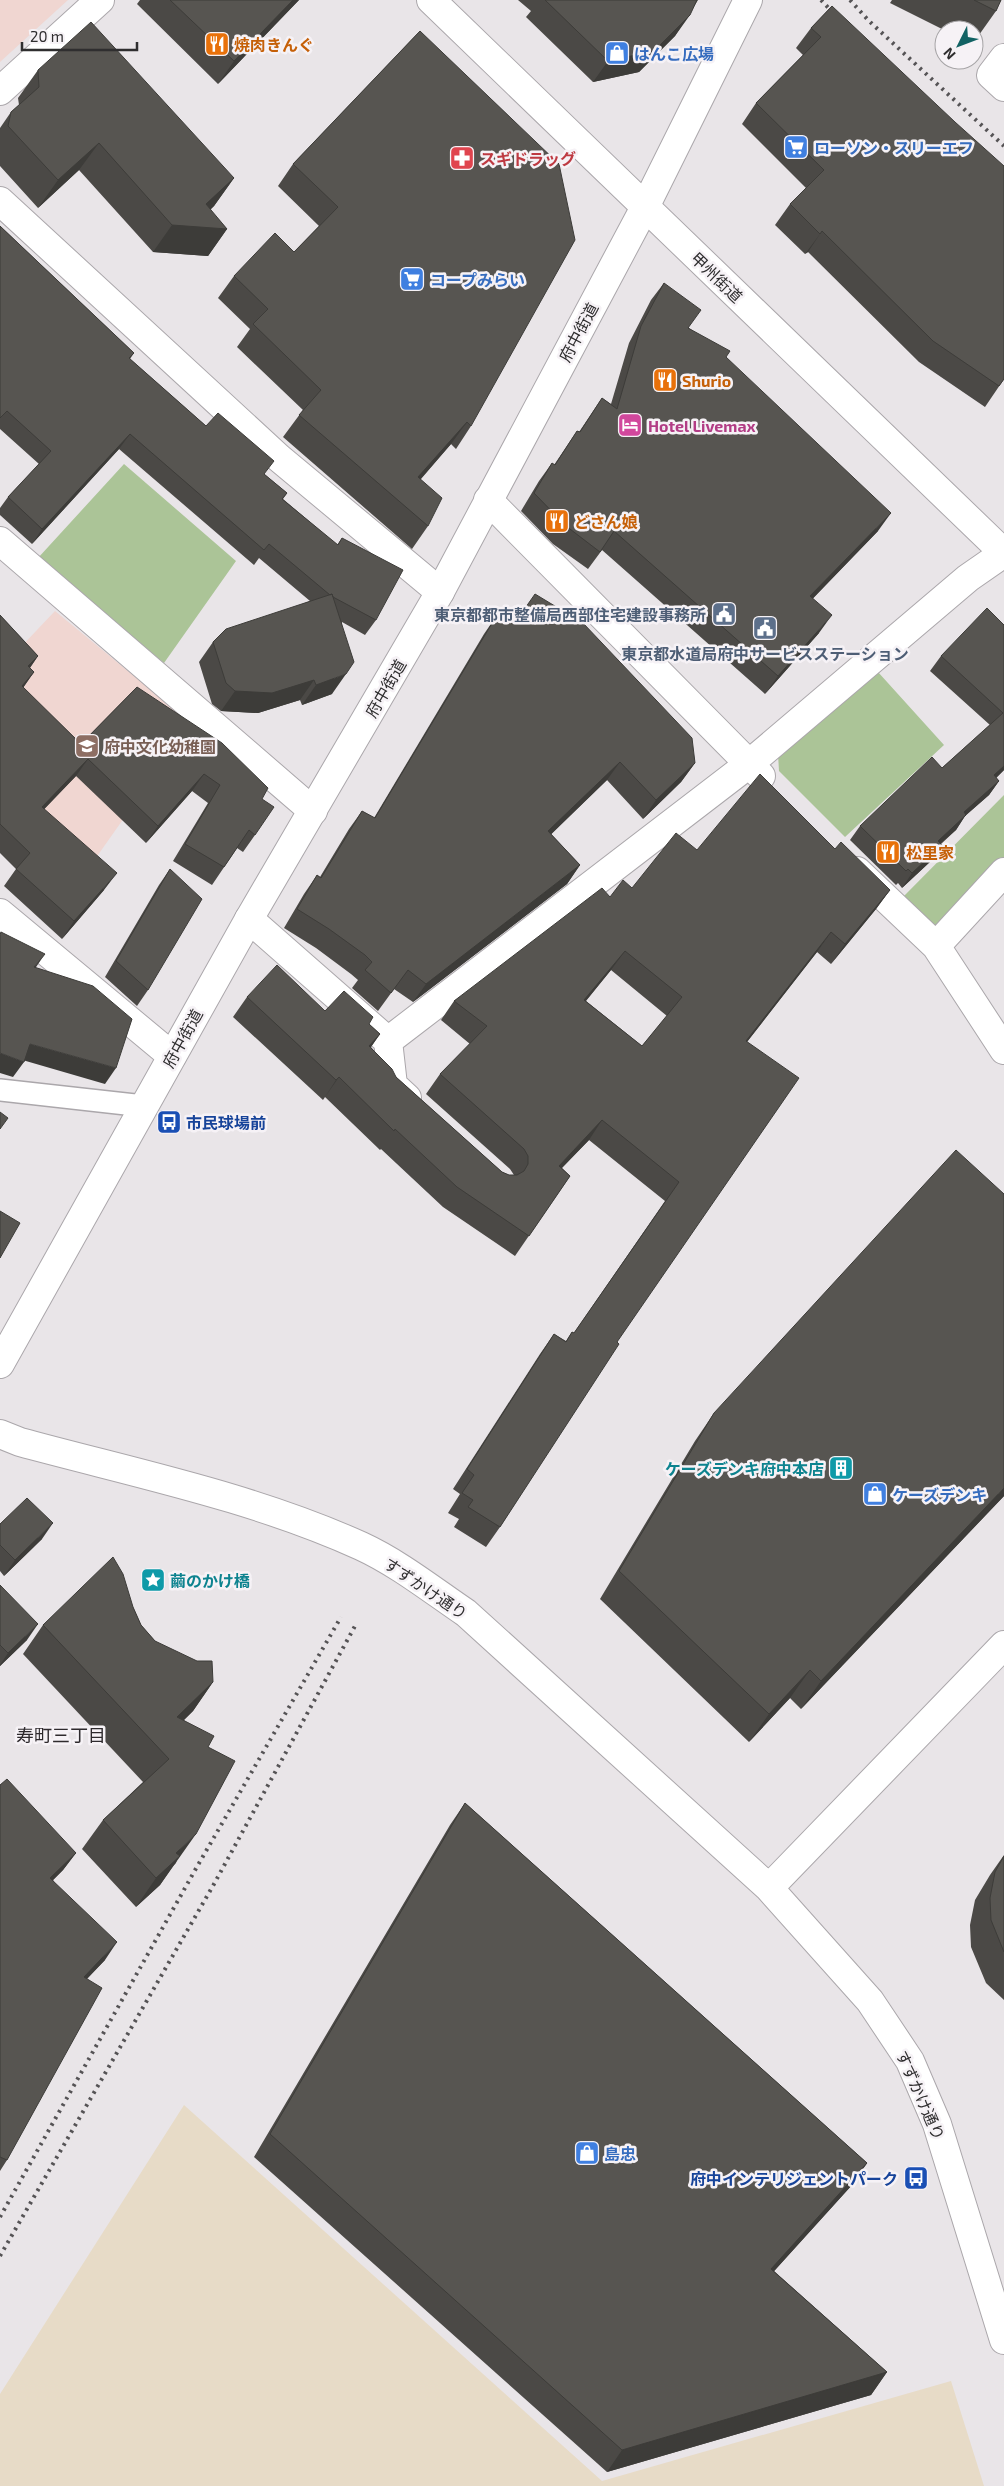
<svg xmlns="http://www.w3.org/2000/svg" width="1004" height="2486" viewBox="0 0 1004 2486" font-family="'Exo 2','Noto Sans JP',sans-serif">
  <rect width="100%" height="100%" fill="#e9e5e8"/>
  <path fill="#e7dbc7" d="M 184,2105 L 602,2481 L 951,2381 L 984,2486 L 0,2486 L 0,2394 Z"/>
  <path fill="#f0d6d1" d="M 0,0 L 68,0 L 0,62 Z
    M 55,611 L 191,723 L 93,862 L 0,768 L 0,669 Z"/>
  <path fill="#abc497" d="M 124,464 L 236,561 L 164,663 L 38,558 Z
    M 878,672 L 944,745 L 845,837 L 779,771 L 778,754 Z
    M 1004,795 L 1004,858 L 936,928 L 904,896 Z"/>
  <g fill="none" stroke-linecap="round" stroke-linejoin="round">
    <defs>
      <path id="lane" d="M 0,1090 L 144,1106"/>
      <path id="street" d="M 1004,58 L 991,75 L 1004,87
        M 0,91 L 100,0
        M 0,201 L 279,458 L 440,592
        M 488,500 L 761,776
        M 0,541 L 313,811
        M 857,871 L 936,946 L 1004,1050
        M 0,913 L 172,1056
        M 249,919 L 388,1041 L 749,764 L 968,578 L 1004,553
        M 936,946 L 1004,872
        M 388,1041 L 393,1085 L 407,1098"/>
      <path id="secondary" d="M 0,1434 L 20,1442 C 134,1473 253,1497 361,1546 C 398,1563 432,1590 466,1613 L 769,1888 L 870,2001 L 910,2061 L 937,2124 L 1004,2340
        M 769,1888 L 1004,1645"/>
      <path id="primary" d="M 0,1364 L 249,919 L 440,592 L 645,207 L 748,0"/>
      <path id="highway" d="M 431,0 L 1004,553"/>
    </defs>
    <use href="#lane" stroke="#aba7ab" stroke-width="24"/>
    <use href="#street" stroke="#aba7ab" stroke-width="30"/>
    <use href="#secondary" stroke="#aba7ab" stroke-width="30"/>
    <use href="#primary" stroke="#aba7ab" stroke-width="30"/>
    <use href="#highway" stroke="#aba7ab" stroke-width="30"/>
    <use href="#lane" stroke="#fff" stroke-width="21"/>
    <use href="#street" stroke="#fff" stroke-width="28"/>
    <use href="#secondary" stroke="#fff" stroke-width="28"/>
    <use href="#primary" stroke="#fff" stroke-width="28"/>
    <use href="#highway" stroke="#fff" stroke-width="28"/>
    <path stroke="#555355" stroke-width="4" stroke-dasharray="2.5 5" stroke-linecap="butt" d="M 821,0 L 839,19
      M 850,0 L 869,21 L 1004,146
      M 0,2217 L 194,1872 L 341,1617
      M 0,2256 L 214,1884 L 355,1626"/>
  </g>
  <path fill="#4b4946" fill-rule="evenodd" d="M 140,0 L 299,0 L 218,84 L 137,4 Z
    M 518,0 L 698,0 L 675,36 L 639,72 L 593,82 L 526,17 L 531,11 Z
    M 892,0 L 1001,0 L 996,11 L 974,42 L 974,30 L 944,30 L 890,3 Z
    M 832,6 L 1004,379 L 985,407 L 919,362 L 808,252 L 805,254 L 775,225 L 790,204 L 806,188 L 742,124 L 756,103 L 803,55 L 796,48 L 811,28 Z
    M 420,31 L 471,426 L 456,449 L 451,444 L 421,479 L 428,526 L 412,549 L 283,437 L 303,410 L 237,347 L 250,329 L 218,298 L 234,276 L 294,252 L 319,226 L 278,186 L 293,164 Z
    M 38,70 L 234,178 L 214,206 L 210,210 L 227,229 L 208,256 L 153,252 L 79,170 L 38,208 L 0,166 L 0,128 L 11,112 L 19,105 L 18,98 Z
    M 0,226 L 134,353 L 130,359 L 206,426 L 287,493 L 283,499 L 337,545 L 342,538 L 376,620 L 365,635 L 342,622 L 332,694 L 302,705 L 300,700 L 258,713 L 221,711 L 212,704 L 199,662 L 213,642 L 310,601 L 259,558 L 254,565 L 119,449 L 32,544 L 0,515 L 0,508 L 8,497 L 39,464 L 0,429 Z
    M 664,283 L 689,328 L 726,357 L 878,531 L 813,598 L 819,633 L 765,694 L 602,550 L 588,569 L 553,544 L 521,511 L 539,481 L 552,463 L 554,465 L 577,431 L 579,432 L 602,398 L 611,404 L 629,343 L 651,300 Z
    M 0,615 L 38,656 L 30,668 L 34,672 L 23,688 L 81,744 L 137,687 L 262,799 L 255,835 L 243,852 L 237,848 L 212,885 L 173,861 L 208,803 L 192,791 L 146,843 L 76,776 L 44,809 L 104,890 L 62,939 L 4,886 L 16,869 L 0,853 Z
    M 497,615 L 695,763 L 681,782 L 643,819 L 607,780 L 551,834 L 580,865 L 567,884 L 413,1002 L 394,989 L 378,1011 L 352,988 L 358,980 L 351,974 L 316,948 L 284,928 L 304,894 L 317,875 L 320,877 L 349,829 L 362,811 L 374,818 L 484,634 Z
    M 1004,625 L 1004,770 L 996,778 L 999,781 L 989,795 L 965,816 L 956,830 L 941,844 L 932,860 L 902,888 L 898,883 L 896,885 L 850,840 L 860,826 L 942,768 L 990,725 L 930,671 L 941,656 Z
    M 835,849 L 890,890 L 876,909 L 831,964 L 817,952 L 747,1042 L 617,1342 L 500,1527 L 486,1547 L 454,1527 L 459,1519 L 448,1513 L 460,1494 L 453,1489 L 540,1354 L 554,1334 L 566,1341 L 572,1332 L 574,1333 L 665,1201 L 589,1140 L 562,1168 L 570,1176 L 515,1256 L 443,1207 L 381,1149 L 380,1150 L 325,1097 L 323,1100 L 233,1017 L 247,997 L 325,1011 L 369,1024 L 380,1034 L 371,1047 L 396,1077 L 502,1172 L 509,1175 L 514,1175 L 510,1169 L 426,1094 L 440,1074 L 470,1044 L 441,1020 L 454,1001 L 610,897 L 632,888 L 697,850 ZM 611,970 L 667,1016 L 642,1046 L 586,1001 Z
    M 170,869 L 148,990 L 137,1006 L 105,977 L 159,885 Z
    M 714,1413 L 1004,1496 L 801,1709 L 790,1698 L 749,1742 L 600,1599 L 695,1441 Z
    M 0,1524 L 42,1539 L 4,1576 L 0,1571 Z
    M 0,1585 L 27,1640 L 0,1666 Z
    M 133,1607 L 141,1625 L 155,1641 L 213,1682 L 193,1711 L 184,1720 L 208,1747 L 176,1863 L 173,1866 L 160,1885 L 136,1907 L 82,1849 L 103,1820 L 143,1782 L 23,1654 L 43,1625 Z
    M 0,1785 L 76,1853 L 63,1870 L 53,1880 L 105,1960 L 87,1979 L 7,2160 L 0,2171 Z
    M 465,1803 L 867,2163 L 852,2185 L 774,2271 L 887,2372 L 871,2395 L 607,2472 L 254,2157 L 450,1825 Z
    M 1004,1855 L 1004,2000 L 986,1983 L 971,1947 L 970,1925 L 975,1900 L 990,1875 Z"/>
  <path fill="#3d3c39" d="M 293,0 L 299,0 L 218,84 L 234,61 Z
    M 690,15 L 675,36 L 639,72 L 593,82 L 608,61 Z
    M 99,143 L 79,170 L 38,208 L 58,180 Z
    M 234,178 L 214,206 L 193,226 L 227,229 L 208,256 L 153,252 L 172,225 L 206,204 Z
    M 822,231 L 808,252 L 805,254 L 820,234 Z
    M 467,422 L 451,444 L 403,499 L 418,477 Z
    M 130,434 L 119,449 L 32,544 L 42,529 Z
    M 891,513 L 878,531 L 798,614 L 810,596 Z
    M 832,615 L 819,633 L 765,694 L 778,676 Z
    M 38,656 L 26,673 L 28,666 Z
    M 34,672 L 22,689 L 22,686 Z
    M 346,674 L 332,694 L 302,705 L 316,685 Z
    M 314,680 L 300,700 L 258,713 L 221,711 L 235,691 Z
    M 88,759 L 76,776 L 30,824 L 42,807 Z
    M 620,762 L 607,780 L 535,850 L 548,831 Z
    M 695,763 L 681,782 L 643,819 L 656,800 Z
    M 1004,766 L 1004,770 L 984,790 L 994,775 Z
    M 204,774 L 192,791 L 146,843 L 158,826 Z
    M 999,781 L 989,795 L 965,816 L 956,830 L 927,855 L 938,841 L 964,812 Z
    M 942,845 L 932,860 L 902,888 L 912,873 Z
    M 580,865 L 567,884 L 413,1002 L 426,984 Z
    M 117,873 L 104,890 L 62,939 L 74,921 Z
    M 890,890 L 876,909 L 831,964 L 845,944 Z
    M 831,932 L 817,952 L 732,1061 L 746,1041 Z
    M 625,951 L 611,970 L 570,1020 L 584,1000 Z
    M 45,954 L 34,970 L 34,967 Z
    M 380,1034 L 366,1054 L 369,1046 Z
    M 30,1044 L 116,1068 L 105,1084 L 19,1059 Z
    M 0,1053 L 24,1062 L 13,1077 L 0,1073 Z
    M 339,1077 L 325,1097 L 323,1100 L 336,1080 Z
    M 602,1120 L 589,1140 L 545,1185 L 559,1166 Z
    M 1004,1488 L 1004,1496 L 801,1709 L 821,1681 Z
    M 53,1523 L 42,1539 L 4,1576 L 15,1560 Z
    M 38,1624 L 27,1640 L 0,1666 L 0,1665 L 8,1653 Z
    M 810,1670 L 790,1698 L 749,1742 L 769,1714 Z
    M 213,1682 L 193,1711 L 157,1746 L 177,1717 Z
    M 196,1834 L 160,1885 L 136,1907 L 156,1878 L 176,1853 Z
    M 76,1853 L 63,1870 L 38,1895 L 50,1878 Z
    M 117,1942 L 105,1960 L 72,1994 L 84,1977 Z
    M 867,2163 L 852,2185 L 756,2291 L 771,2269 Z
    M 887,2372 L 871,2395 L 607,2472 L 622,2450 Z"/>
  <path fill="#575551" stroke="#3d3c39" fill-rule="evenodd" d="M 170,0 L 293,0 L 234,61 Z
    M 545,0 L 697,0 L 690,15 L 654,51 L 608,61 Z
    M 974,0 L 1001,0 L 996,11 Z
    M 832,6 L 955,122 L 1004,166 L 1004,379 L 999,386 L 933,341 L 822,231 L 820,234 L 790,204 L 824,170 L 756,103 L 821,37 L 811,28 Z
    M 91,22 L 234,178 L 206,204 L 227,229 L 172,225 L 99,143 L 58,180 L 8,126 L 11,112 L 39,87 L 38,70 Z
    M 420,31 L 559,164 L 575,240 L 471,426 L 467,422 L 418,477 L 442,498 L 428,526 L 299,415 L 321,390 L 253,324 L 268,309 L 234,276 L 275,233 L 294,252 L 338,207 L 293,164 Z
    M 0,226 L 134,353 L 129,358 L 206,426 L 218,413 L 274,461 L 264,474 L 287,493 L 282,499 L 338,545 L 342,538 L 403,570 L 376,620 L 333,597 L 332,594 L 330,595 L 269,544 L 264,550 L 130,434 L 42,529 L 8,497 L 51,451 L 7,411 L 0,418 Z
    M 664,283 L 701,310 L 688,328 L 730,351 L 726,357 L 891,513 L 810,596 L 832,615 L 778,676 L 614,531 L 600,552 L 566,526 L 534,493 L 552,463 L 555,465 L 577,431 L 580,432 L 602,398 L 617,409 L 641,326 Z
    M 332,594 L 354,662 L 346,674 L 316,685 L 314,680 L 272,693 L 235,691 L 226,683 L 213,642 L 226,629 Z
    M 535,594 L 583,623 L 692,738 L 695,763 L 656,800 L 620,762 L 548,831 L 580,865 L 426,984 L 408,970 L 391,993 L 365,970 L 372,962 L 365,955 L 329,929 L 297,909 L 317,875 L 321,878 L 362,811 L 375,818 L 497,615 L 514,624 Z
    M 987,608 L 1004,625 L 1004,766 L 994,775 L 999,781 L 964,812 L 966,815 L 938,841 L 942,845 L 912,873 L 908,869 L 906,871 L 860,826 L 932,757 L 942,768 L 1003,713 L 941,656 Z
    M 0,615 L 38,656 L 28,666 L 34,672 L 22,686 L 81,744 L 137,687 L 222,743 L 268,788 L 262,799 L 274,807 L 255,835 L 249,830 L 224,867 L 185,844 L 220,785 L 204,774 L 158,826 L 88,759 L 42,807 L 117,873 L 74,921 L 16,869 L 30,853 L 0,824 Z
    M 760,774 L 835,849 L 841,842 L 890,890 L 845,944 L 831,932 L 746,1041 L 799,1078 L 617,1342 L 619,1344 L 500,1527 L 468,1507 L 473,1500 L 462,1493 L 474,1475 L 467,1469 L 554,1334 L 566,1342 L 572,1332 L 574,1333 L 679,1182 L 602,1120 L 559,1166 L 570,1176 L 529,1236 L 457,1187 L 395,1129 L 394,1131 L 339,1077 L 336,1080 L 247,997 L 277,965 L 325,1011 L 344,991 L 373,1017 L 369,1024 L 380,1034 L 369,1046 L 392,1069 L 396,1077 L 502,1172 L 509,1175 L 517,1175 L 524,1171 L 528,1164 L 528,1156 L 524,1149 L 440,1074 L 487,1026 L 454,1001 L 602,888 L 610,897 L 623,880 L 632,888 L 676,833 L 697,850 ZM 625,951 L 682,997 L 642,1046 L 584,1000 Z
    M 170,869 L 202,899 L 148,990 L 116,961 Z
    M 1,932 L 45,954 L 34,967 L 93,986 L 132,1019 L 116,1068 L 30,1044 L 24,1062 L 0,1053 L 0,935 Z
    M 0,1112 L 8,1118 L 0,1129 Z
    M 956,1150 L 1004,1194 L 1004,1488 L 821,1681 L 810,1670 L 769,1714 L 619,1571 L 714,1413 Z
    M 0,1211 L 20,1223 L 0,1258 Z
    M 27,1498 L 53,1523 L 15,1560 L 0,1545 L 0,1524 Z
    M 113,1557 L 123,1574 L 133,1607 L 141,1625 L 155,1641 L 197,1661 L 212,1661 L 213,1682 L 177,1717 L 214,1736 L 208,1747 L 235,1761 L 196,1834 L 176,1853 L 180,1856 L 156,1878 L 103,1820 L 169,1759 L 43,1625 Z
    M 0,1585 L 38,1624 L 8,1653 L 0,1645 Z
    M 7,1779 L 76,1853 L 50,1878 L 117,1942 L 84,1977 L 102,1988 L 7,2160 L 0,2157 L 0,1785 Z
    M 465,1803 L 867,2163 L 771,2269 L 887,2372 L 622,2450 L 270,2134 Z
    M 1004,1856 L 1004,1952 L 991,1920 L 990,1898 L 995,1872 Z"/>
  <defs>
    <symbol id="restaurant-square" viewBox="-11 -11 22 22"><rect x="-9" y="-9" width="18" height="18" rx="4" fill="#e8710a" stroke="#f6f2f6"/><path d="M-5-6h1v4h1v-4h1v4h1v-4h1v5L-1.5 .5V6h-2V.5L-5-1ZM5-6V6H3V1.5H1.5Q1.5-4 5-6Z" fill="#fff"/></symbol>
    <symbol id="shop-square" viewBox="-11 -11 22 22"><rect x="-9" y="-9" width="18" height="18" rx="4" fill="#3f7fe0" stroke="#f6f2f6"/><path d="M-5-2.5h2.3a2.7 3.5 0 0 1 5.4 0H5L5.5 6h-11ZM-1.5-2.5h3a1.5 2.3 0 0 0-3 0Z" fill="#fff"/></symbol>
    <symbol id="supermarket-square" viewBox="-11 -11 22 22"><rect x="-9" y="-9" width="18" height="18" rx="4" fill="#3f7fe0" stroke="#f6f2f6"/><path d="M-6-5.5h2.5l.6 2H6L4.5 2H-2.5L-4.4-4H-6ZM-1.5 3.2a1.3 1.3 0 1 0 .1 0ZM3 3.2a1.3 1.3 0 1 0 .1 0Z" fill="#fff"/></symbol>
    <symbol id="pharmacy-square" viewBox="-11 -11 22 22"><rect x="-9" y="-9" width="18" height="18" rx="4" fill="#e0444e" stroke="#f6f2f6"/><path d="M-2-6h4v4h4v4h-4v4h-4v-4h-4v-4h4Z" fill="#fff"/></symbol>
    <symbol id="hotel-square" viewBox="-11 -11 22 22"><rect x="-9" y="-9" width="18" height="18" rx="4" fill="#d1479c" stroke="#f6f2f6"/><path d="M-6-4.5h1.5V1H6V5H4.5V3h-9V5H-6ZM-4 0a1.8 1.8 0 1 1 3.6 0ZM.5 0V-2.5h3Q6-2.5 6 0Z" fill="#fff"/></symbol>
    <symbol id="civic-square" viewBox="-11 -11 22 22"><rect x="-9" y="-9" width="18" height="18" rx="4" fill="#5c6f8a" stroke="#f6f2f6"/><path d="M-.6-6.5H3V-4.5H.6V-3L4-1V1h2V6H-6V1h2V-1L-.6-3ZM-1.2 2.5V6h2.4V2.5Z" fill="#fff"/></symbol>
    <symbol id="school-square" viewBox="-11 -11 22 22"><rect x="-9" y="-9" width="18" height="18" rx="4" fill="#8d6e63" stroke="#f6f2f6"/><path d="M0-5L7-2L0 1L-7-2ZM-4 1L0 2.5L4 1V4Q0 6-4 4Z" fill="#fff"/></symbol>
    <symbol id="bus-square" viewBox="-11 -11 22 22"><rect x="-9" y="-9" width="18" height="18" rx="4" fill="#1a4fb4" stroke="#f6f2f6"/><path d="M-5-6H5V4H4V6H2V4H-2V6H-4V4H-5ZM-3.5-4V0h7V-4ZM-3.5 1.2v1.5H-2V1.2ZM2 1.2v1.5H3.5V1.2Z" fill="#fff"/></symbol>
    <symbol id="building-square" viewBox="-11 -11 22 22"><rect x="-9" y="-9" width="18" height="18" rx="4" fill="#0f9aa8" stroke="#f6f2f6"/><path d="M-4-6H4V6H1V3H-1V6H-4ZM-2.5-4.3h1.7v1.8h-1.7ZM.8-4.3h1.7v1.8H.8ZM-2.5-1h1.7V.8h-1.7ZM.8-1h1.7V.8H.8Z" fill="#fff"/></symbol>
    <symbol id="sight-square" viewBox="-11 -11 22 22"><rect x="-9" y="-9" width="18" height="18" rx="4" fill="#0f9aa8" stroke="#f6f2f6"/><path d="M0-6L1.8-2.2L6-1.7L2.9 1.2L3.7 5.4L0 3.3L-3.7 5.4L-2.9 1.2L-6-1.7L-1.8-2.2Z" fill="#fff"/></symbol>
  </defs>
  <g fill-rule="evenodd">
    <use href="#restaurant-square" x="203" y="30" width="28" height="28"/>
    <use href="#shop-square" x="603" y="39" width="28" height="28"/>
    <use href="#supermarket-square" x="782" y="133" width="28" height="28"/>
    <use href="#pharmacy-square" x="448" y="144" width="28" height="28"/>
    <use href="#supermarket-square" x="398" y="265" width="28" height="28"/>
    <use href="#restaurant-square" x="651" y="366" width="28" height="28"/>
    <use href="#hotel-square" x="616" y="411" width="28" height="28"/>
    <use href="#restaurant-square" x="543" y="507" width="28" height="28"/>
    <use href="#civic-square" x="710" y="600" width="28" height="28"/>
    <use href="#civic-square" x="751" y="614" width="28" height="28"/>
    <use href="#school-square" x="73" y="732" width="28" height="28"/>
    <use href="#restaurant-square" x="874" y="838" width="28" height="28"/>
    <use href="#bus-square" x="155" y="1108" width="28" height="28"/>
    <use href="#building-square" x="827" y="1454" width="28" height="28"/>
    <use href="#shop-square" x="861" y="1480" width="28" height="28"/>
    <use href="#sight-square" x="139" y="1566" width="28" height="28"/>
    <use href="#shop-square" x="573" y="2139" width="28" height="28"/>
    <use href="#bus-square" x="902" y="2164" width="28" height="28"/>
  </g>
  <g text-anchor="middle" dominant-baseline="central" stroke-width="5" stroke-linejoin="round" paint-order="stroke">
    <g font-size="16" font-weight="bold" fill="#c56008" stroke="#f6f2f6" text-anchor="start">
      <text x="234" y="44">焼肉きんぐ</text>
      <text x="682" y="380">Shurio</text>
      <text x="574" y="521">どさん娘</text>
      <text x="906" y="852">松里家</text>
    </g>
    <g font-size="16" font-weight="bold" fill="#366cbe" stroke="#f6f2f6" text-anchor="start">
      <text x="634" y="53">はんこ広場</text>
      <text x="814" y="147">ローソン・スリーエフ</text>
      <text x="430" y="279">コープみらい</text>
      <text x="892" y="1494">ケーズデンキ</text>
      <text x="604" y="2153">島忠</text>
    </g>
    <g font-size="16" font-weight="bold" fill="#be3a42" stroke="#f6f2f6" text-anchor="start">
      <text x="480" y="158">スギドラッグ</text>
    </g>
    <g font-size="16" fill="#2f2e2f" stroke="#f6f2f6">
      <text transform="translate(717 277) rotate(44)">甲州街道</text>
      <text transform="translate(578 332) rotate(-62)">府中街道</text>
      <text transform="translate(385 688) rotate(-60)">府中街道</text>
      <text transform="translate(182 1038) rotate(-61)">府中街道</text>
      <text transform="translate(426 1588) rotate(34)">すずかけ通り</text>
      <text transform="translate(921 2095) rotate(66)">すずかけ通り</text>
    </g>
    <g font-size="16" font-weight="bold" fill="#b23c85" stroke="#f6f2f6" text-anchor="start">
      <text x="648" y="425">Hotel Livemax</text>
    </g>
    <g font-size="16" font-weight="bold" fill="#4e5e75" stroke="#f6f2f6" text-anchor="end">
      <text x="706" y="614">東京都都市整備局西部住宅建設事務所</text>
      <text x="765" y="653" text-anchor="middle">東京都水道局府中サービスステーション</text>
    </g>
    <g font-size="16" font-weight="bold" fill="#785e54" stroke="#f6f2f6" text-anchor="start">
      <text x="104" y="746">府中文化幼稚園</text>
    </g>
    <g font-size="16" font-weight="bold" fill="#164399" stroke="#f6f2f6" text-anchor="start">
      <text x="186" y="1122">市民球場前</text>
      <text x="898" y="2178" text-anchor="end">府中インテリジェントパーク</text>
    </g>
    <g font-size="16" font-weight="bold" fill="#0d838f" stroke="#f6f2f6" text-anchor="end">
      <text x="824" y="1468">ケーズデンキ府中本店</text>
      <text x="170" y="1580" text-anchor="start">繭のかけ橋</text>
    </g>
    <g font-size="18" fill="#2e2a2d" stroke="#f6f2f6">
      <text x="61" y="1735">寿町三丁目</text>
    </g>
  </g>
  <g transform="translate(959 45) rotate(228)"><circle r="24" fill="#f6f2f6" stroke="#a6a4a6"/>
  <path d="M0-4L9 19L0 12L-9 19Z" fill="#126264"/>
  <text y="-8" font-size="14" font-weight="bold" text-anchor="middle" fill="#2f2e2f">N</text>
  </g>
  <path d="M22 42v8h115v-8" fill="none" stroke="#2f2e2f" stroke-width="2.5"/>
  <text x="30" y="42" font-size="15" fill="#2f2e2f" stroke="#f6f2f6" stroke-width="4" paint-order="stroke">20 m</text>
</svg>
